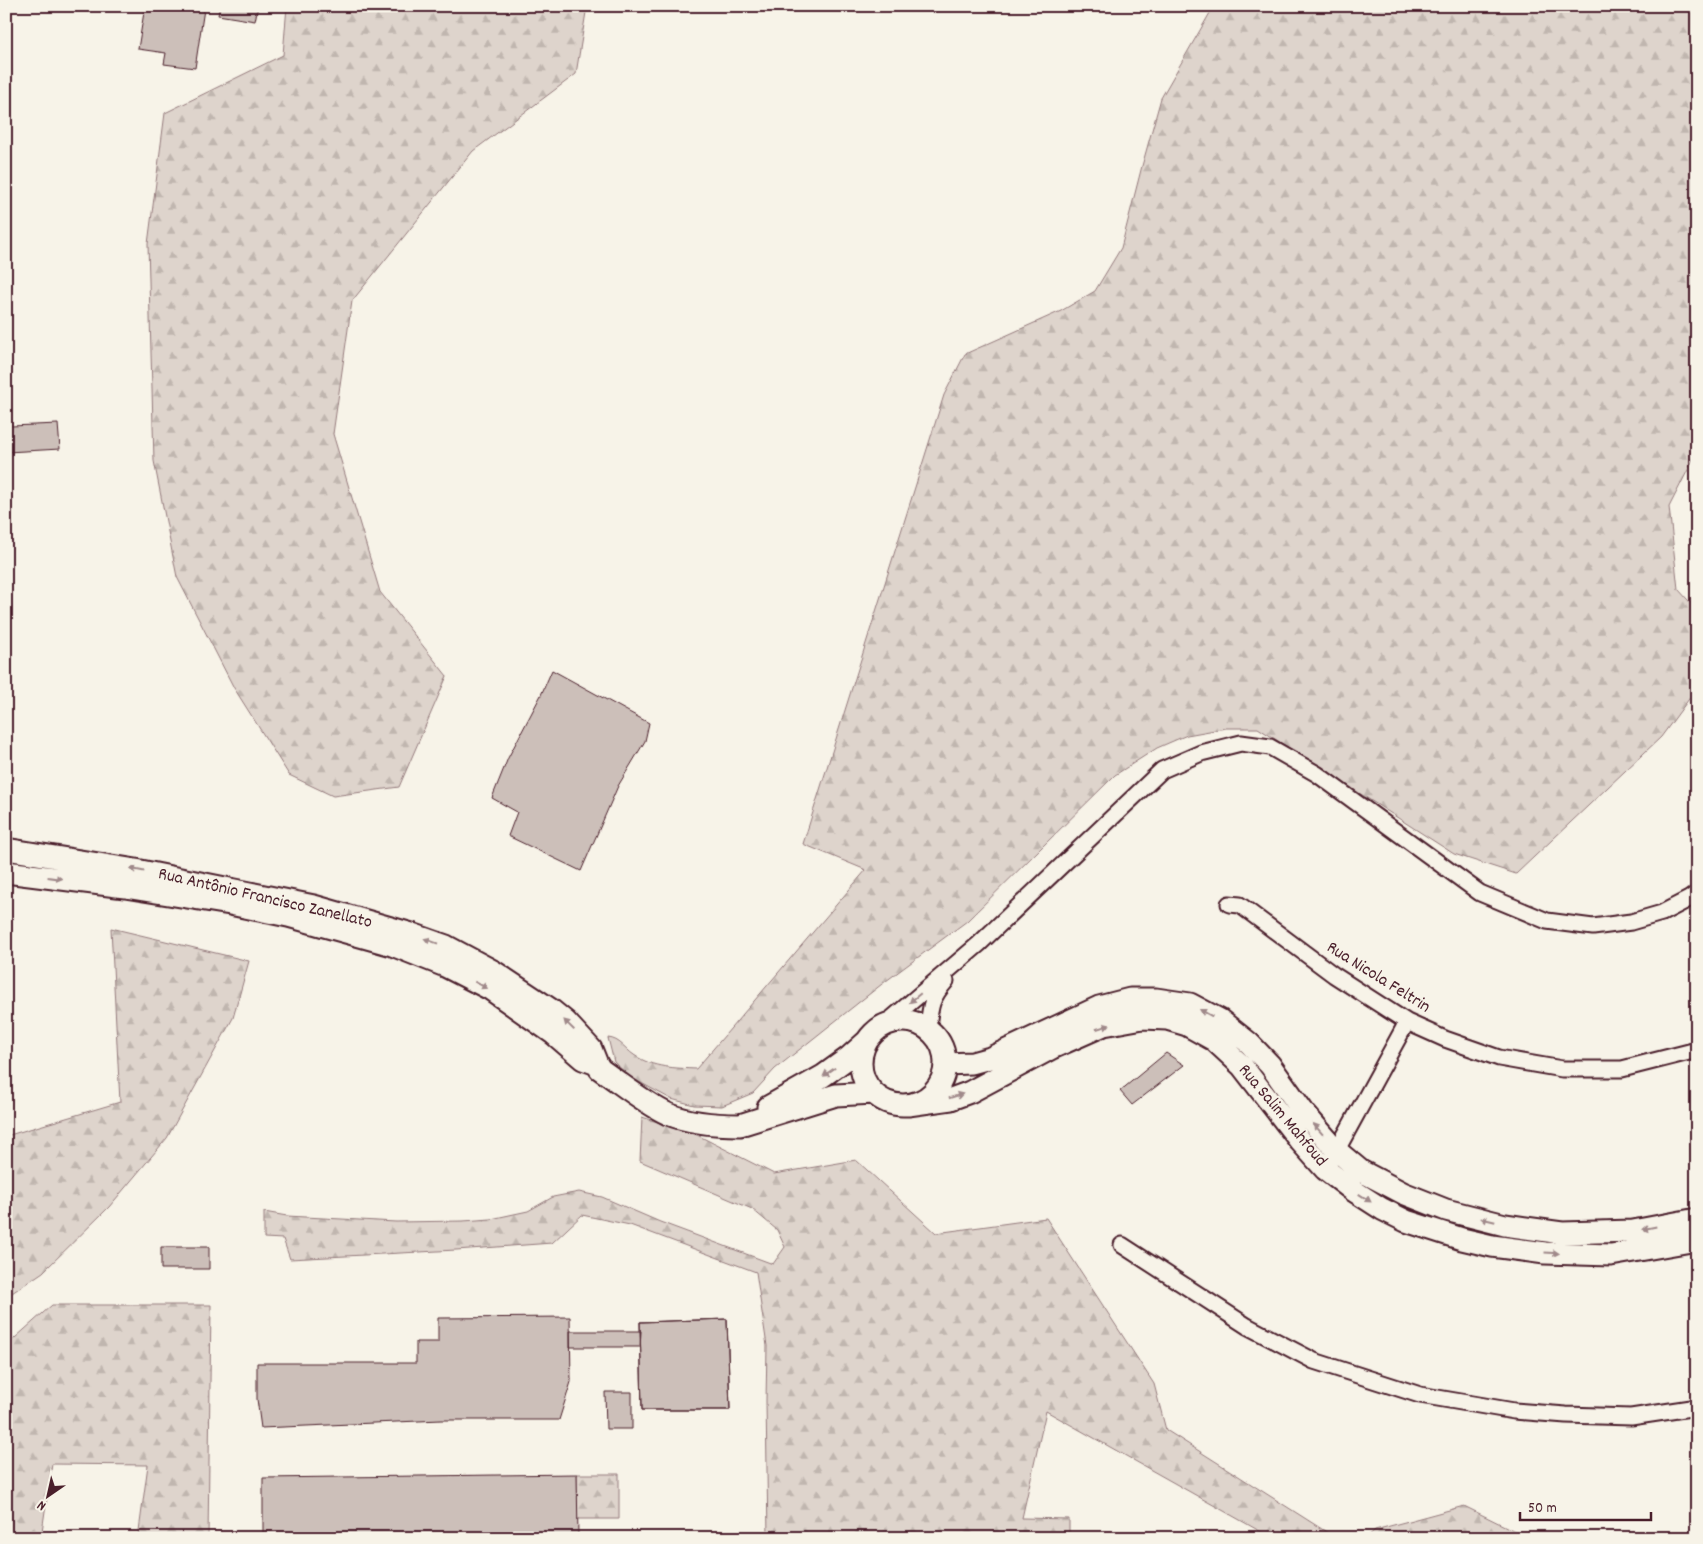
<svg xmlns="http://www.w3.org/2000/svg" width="1703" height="1544" viewBox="0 0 1703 1544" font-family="Dekko,sans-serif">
  <defs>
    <pattern id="forest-firs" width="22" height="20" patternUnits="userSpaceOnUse" patternTransform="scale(1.25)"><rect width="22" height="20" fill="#ded4cc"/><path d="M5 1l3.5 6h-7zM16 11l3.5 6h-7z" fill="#c0b6af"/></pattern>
  </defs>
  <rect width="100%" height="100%" fill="#f7f3e8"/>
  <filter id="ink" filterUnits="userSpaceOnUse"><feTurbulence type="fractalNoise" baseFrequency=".02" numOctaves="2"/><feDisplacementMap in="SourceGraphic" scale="10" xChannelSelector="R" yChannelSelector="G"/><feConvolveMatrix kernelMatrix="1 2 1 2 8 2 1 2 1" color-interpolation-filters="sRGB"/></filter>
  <g filter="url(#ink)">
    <path fill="url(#forest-firs)" stroke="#947a7c" d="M 287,6 L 587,6 L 576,74 L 473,151 L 352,301 L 333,434 L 380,592 L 447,676 L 399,787 L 333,796 L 289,775 L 234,688 L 177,577 L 154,461 L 148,244 L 165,113 L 283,55 Z
      M 1214,6 L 1694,6 L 1697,8 L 1697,452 L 1669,507 L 1678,589 L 1697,610 L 1697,688 L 1661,737 L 1516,874 L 1454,854 L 1258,728 L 1226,728 L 1187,735 L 1157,748 L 1115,775 L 967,921 L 882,984 L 775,1069 L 753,1093 L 722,1106 L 694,1105 L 671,1099 L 630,1077 L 614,1062 L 608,1038 C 620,1039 625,1049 634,1055 C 653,1068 675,1068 696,1069 L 866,870 L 803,844 L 944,395 L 965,354 L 1061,311 L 1095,291 L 1121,248 L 1142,166 L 1161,98 Z
      M 111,928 L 249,961 L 233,1018 L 167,1138 L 109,1207 L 43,1272 L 6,1297 L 6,1136 L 120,1102 Z
      M 642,1117 L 697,1135 L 774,1174 L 856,1160 L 936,1233 L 1046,1218 L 1154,1384 L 1166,1430 L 1336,1538 L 1272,1538 L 1046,1411 L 1022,1518 L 1069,1519 L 1069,1538 L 768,1538 L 766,1401 L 767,1346 L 756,1272 L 630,1225 L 582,1215 L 552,1243 L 456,1250 L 290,1259 L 283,1239 L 264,1238 L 264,1212 L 287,1216 L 396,1222 L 463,1221 L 491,1219 L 528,1211 L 553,1197 L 579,1192 L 602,1197 L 660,1222 L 773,1264 L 785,1247 L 777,1230 L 752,1209 L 640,1161 Z
      M 52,1305 L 211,1305 L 208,1538 L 138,1538 L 148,1465 L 52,1464 L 41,1538 L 6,1538 L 6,1346 Z
      M 577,1474 L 619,1474 L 619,1519 L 577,1519 Z
      M 1464,1506 L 1529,1538 L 1366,1538 L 1375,1530 Z"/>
    <path fill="#ccbfb9" stroke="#4a1f2b" d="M 145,6 L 187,6 L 204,9 L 195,68 L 164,64 L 166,53 L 138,49 Z
      M 220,6 L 258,6 L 255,21 L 218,15 Z
      M 6,368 L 8,368 L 11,426 L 58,424 L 60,449 L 7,452 L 9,477 L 6,477 Z
      M 552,670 L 649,723 L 645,741 L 618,786 L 581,871 L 508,836 L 517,812 L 492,798 L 508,758 L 541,695 Z
      M 1166,1053 L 1184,1065 L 1132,1105 L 1120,1091 Z
      M 161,1247 L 209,1247 L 209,1269 L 161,1269 Z
      M 570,1317 L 571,1382 L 559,1420 L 441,1420 L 261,1428 L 257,1399 L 257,1363 L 416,1363 L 416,1342 L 438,1342 L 438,1318 Z
      M 727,1319 L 730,1410 L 642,1410 L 640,1322 Z
      M 727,1319 L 730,1410 L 642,1410 L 640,1322 Z
      M 570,1331 L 641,1331 L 640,1347 L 570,1347 Z
      M 605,1392 L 632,1392 L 632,1429 L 606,1429 Z
      M 577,1474 L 578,1536 L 627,1535 L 627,1538 L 263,1538 L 263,1478 Z"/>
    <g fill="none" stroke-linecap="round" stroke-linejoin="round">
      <defs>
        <path id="street" d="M 1229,904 L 1240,905 L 1334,975 L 1407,1022 L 1445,1039 L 1499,1058 L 1562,1069 L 1622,1069 L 1697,1050
          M 883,1026 L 979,944 L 1162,770 L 1201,753 L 1241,743 L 1270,747 L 1317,774 L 1480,893 L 1547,921 L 1593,927 L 1631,922 L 1662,913 L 1689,899 L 1697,893
          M 928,1029 C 930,1006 931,998 946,981
          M 1332,1159 L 1407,1022
          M 1122,1245 L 1247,1326 L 1314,1361 L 1420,1395 L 1514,1411 L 1566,1415 L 1631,1417 L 1697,1407"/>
        <path id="secondary" d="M 6,849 L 136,870 L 314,906 L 412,934 L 446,946 L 493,971 L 550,1009 L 566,1022 L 591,1049 L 597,1064 L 600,1069 C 620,1083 646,1104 668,1114 C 690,1123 717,1125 740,1125 L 836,1095 L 874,1093
          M 6,872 L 125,887 L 230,904 L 288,916 L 392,945 L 445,966 L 490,989 L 554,1034 L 583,1059 L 597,1064
          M861 1063a42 42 0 1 1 84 0a42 42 0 1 1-84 0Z
          M 945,1064 L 972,1063 L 990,1058 L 1099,1007 L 1130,999 L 1156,999 L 1190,1004 L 1220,1020 L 1249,1043 L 1270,1065 L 1305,1114 L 1337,1151 L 1361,1171 L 1403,1193 L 1446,1210 L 1505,1225 L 1562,1233 L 1633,1231 L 1697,1219
          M 908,1105 L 951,1099 L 970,1092 L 1052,1048 L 1104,1025 L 1143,1018 L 1167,1019 L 1187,1025 L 1214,1040 L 1242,1066 L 1300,1141 L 1325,1169 L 1351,1189 L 1382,1209 L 1406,1221 L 1462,1239 L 1492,1246 L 1545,1253 L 1611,1255 L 1697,1240
          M 768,1107 L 823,1076 L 848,1058 L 867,1041"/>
      </defs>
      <use href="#street" stroke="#4a1f2b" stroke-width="19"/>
      <use href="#secondary" stroke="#4a1f2b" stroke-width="25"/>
      <use href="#street" stroke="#f7f3e8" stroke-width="15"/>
      <use href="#secondary" stroke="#f7f3e8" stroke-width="21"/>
    </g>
    <defs><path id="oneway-solid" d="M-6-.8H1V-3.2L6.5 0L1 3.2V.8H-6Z" transform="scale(1.25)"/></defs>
    <g fill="#a0898a">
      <use href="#oneway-solid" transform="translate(137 870) rotate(-169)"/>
      <use href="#oneway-solid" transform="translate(55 878) rotate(7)"/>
      <use href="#oneway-solid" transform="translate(431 941) rotate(-160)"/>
      <use href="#oneway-solid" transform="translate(481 985) rotate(27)"/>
      <use href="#oneway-solid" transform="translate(915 998) rotate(140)"/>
      <use href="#oneway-solid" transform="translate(1206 1013) rotate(-151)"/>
      <use href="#oneway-solid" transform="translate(569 1025) rotate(-135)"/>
      <use href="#oneway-solid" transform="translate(1103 1027) rotate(-18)"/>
      <use href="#oneway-solid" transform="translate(829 1072) rotate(145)"/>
      <use href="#oneway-solid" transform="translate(956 1096) rotate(-17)"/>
      <use href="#oneway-solid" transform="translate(1318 1129) rotate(-131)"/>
      <use href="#oneway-solid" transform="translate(1365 1198) rotate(33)"/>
      <use href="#oneway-solid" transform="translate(1488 1220) rotate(-166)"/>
      <use href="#oneway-solid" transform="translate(1649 1228) rotate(169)"/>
      <use href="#oneway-solid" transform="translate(1552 1253) rotate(3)"/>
    </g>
  </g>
  <g text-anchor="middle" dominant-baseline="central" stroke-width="4" stroke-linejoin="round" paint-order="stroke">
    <g font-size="18" fill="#4a1f2b" stroke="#f7f3e8">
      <text transform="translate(265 899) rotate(13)">Rua Antônio Francisco Zanellato</text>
      <text transform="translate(1378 978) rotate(32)">Rua Nicola Feltrin</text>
      <text transform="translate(1282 1116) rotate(50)">Rua Salim Mahfoud</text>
    </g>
  </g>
  <rect width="1703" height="1544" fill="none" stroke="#f7f3e8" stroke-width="25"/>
  <rect x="12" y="12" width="1678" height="1519" fill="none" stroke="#4a1f2b" stroke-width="2" filter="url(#ink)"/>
  <g transform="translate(48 1496) rotate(214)" stroke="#f7f3e8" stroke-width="4" paint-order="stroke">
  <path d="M0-4L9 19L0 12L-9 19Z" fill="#4a1f2b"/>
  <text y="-8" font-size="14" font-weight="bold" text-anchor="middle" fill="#4a1f2b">N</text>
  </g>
  <path d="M1520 1512v8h131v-8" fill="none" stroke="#4a1f2b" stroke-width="2.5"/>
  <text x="1528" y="1512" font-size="15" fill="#4a1f2b" stroke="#f7f3e8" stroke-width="4" paint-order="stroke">50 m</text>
</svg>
